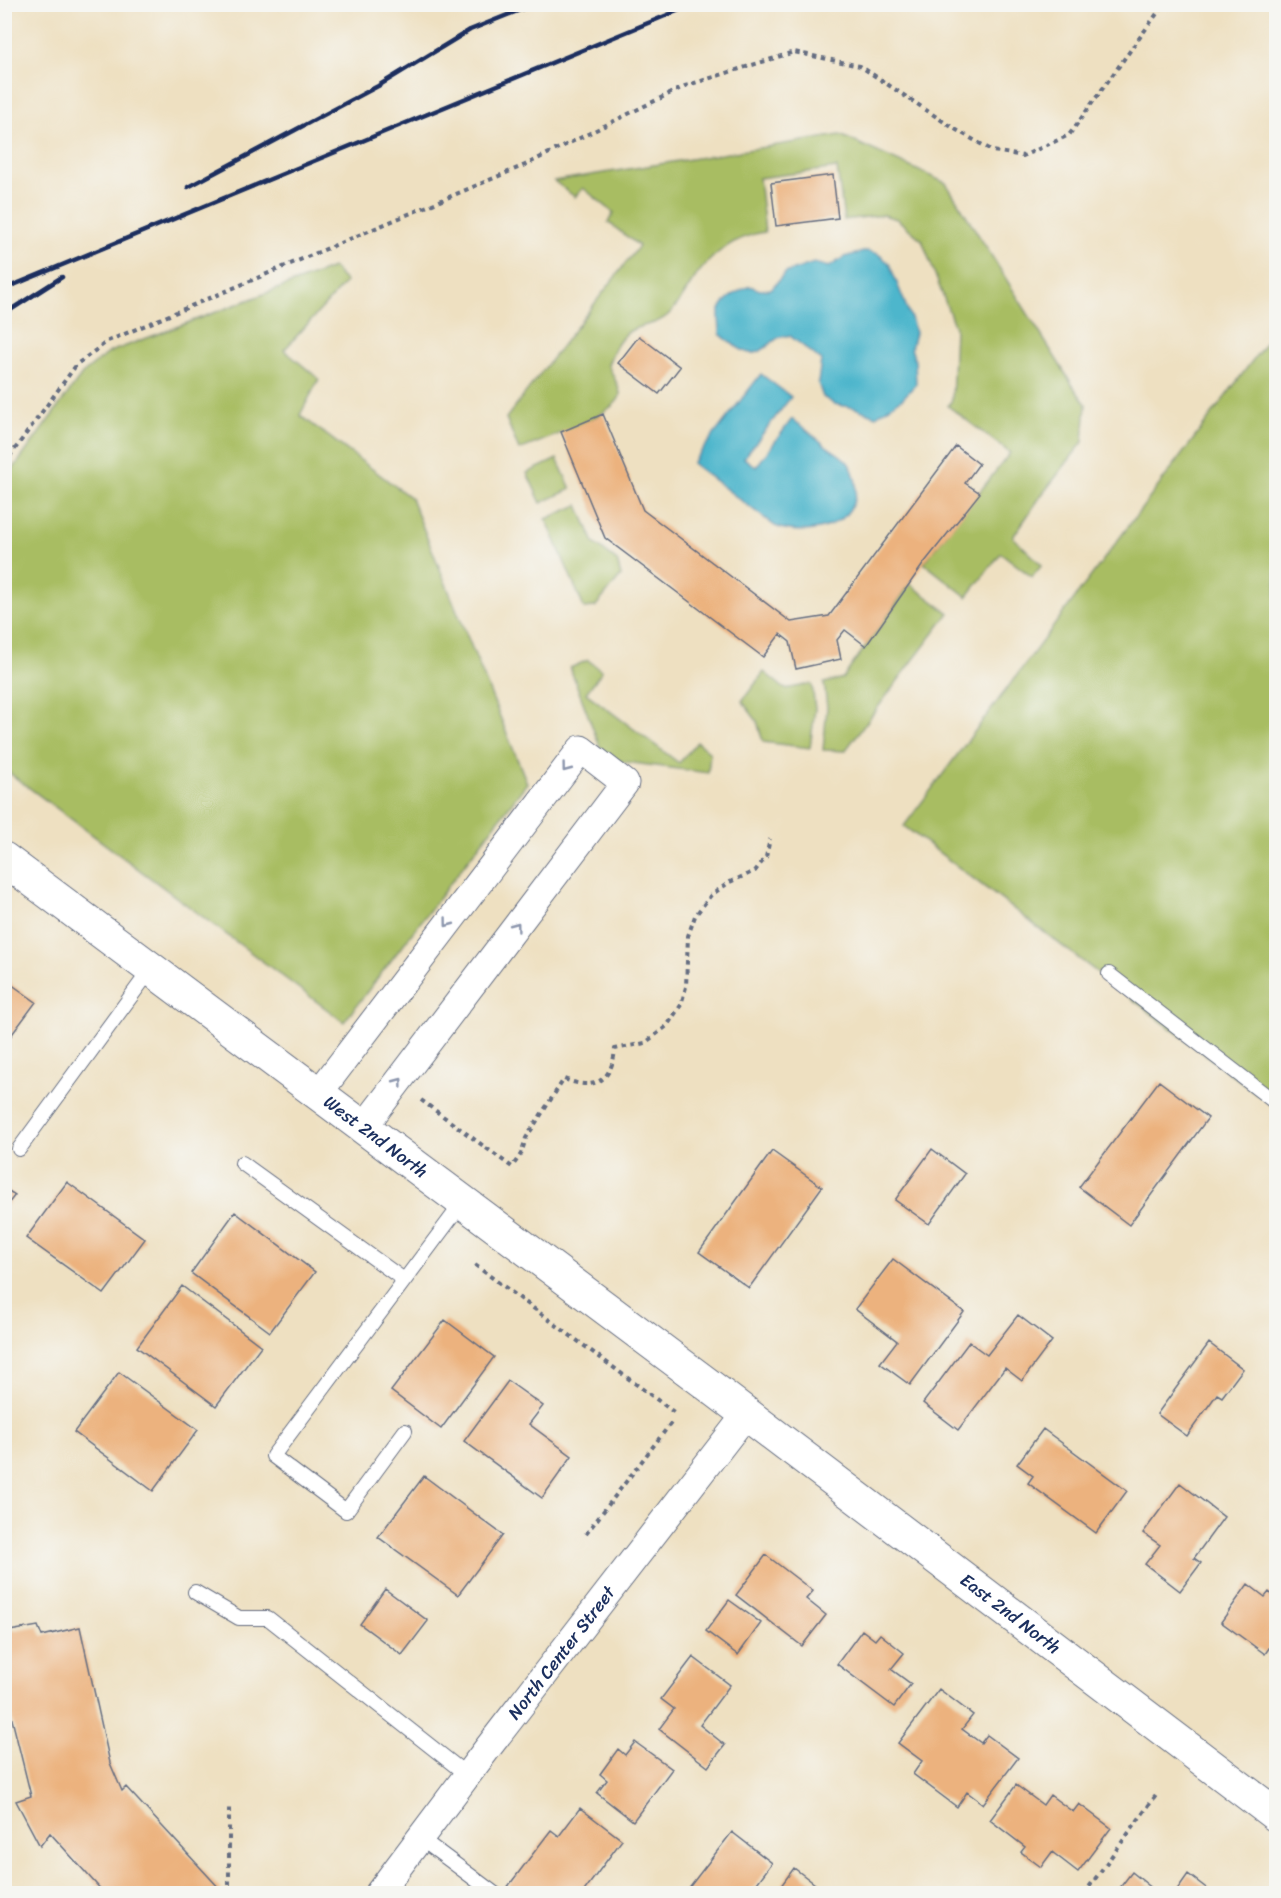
<svg xmlns="http://www.w3.org/2000/svg" width="1281" height="1898" viewBox="0 0 1281 1898" font-family="Sriracha,sans-serif">
  <rect width="100%" height="100%" fill="#f6f6f2"/>
  <filter id="ink" filterUnits="userSpaceOnUse"><feTurbulence type="fractalNoise" baseFrequency=".0167" numOctaves="2"/><feDisplacementMap in="SourceGraphic" scale="12" xChannelSelector="R" yChannelSelector="G"/><feConvolveMatrix kernelMatrix="1 2 1 2 8 2 1 2 1" color-interpolation-filters="sRGB"/></filter>
  <filter id="wash" filterUnits="userSpaceOnUse"><feTurbulence type="fractalNoise" baseFrequency=".008" numOctaves="4" result="noise"/><feDisplacementMap in="SourceGraphic" scale="24" xChannelSelector="R" yChannelSelector="G"/><feGaussianBlur stdDeviation="1.35" result="paint"/><feColorMatrix in="noise" values="0 0 0 0 0 0 0 0 0 0 0 0 0 0 0 0 0 1.4 0 .05"/><feComposite in="paint" operator="in"/></filter>
  <g filter="url(#wash)">
    <rect width="100%" height="100%" fill="#eee0c1"/>
    <path fill="#a8bd62" stroke="#627660" stroke-width="1.5" d="M 840,135 L 946,183 L 1075,389 L 1086,404 L 1083,442 L 1041,496 L 1013,537 L 1042,565 L 1032,577 L 1001,553 L 967,597 L 924,563 L 1010,453 L 948,406 L 952,400 L 955,328 L 922,240 L 897,219 L 883,215 L 844,220 L 837,168 L 759,178 L 765,232 C 734,236 709,256 692,282 C 685,293 678,306 668,315 C 656,326 641,324 630,331 C 619,338 612,353 608,365 C 611,372 621,389 620,395 C 618,414 538,442 519,450 L 506,418 L 639,246 L 608,222 L 614,213 L 583,188 L 575,197 L 554,181 Z
      M 333,268 L 346,282 L 284,350 L 319,379 L 300,415 L 411,498 L 527,783 L 344,1022 L 4,769 L 5,480 L 82,374 L 110,352 Z
      M 1276,329 L 1276,1108 L 904,826 Z
      M 557,459 L 571,489 L 541,503 L 527,473 Z
      M 578,505 L 594,543 L 617,561 L 621,576 L 595,607 L 584,608 L 546,519 Z
      M 910,584 L 949,613 L 845,751 L 823,750 L 827,707 L 824,683 L 843,678 Z
      M 588,660 L 602,671 L 586,693 L 679,763 L 697,742 L 710,753 L 708,773 L 618,761 L 600,747 L 570,668 Z
      M 764,672 L 785,689 L 812,684 L 815,709 L 810,748 L 763,742 L 757,721 L 742,701 Z"/>
    <path fill="#4eb6cc" stroke="#347295" stroke-width="1.5" d="M 867,251 L 878,254 L 889,263 L 912,321 L 915,333 L 911,348 L 915,361 L 916,384 L 903,398 L 876,416 L 855,408 L 834,404 L 823,397 L 818,383 L 821,360 L 790,336 C 772,332 764,361 744,351 C 735,347 727,340 720,334 C 720,328 719,321 719,315 C 720,300 738,291 750,286 L 760,290 L 771,289 L 785,273 L 814,263 L 829,267 L 844,257 Z
      M 761,374 L 791,397 L 744,458 L 756,467 L 792,419 C 803,427 814,436 825,445 C 833,451 844,456 850,465 C 854,472 857,483 856,492 C 852,528 805,538 775,526 L 692,463 Z"/>
    <g id="blocks">
      <path fill="#ecb27e" d="M 833,175 L 838,218 L 776,226 L 771,183 Z
        M 639,336 L 680,367 L 659,394 L 618,363 Z
        M 603,414 L 643,510 L 791,622 L 829,616 L 956,446 L 979,464 L 965,483 L 980,493 L 924,563 L 866,646 L 845,630 L 837,640 L 841,659 L 796,669 L 790,642 L 780,634 L 763,657 L 605,538 L 561,432 Z
        M 4,979 L 36,1002 L 4,1045 Z
        M 1159,1081 L 1208,1118 L 1129,1225 L 1079,1187 Z
        M 932,1149 L 965,1174 L 929,1224 L 895,1200 Z
        M 772,1151 L 822,1187 L 749,1288 L 699,1252 Z
        M 67,1182 L 145,1239 L 104,1294 L 26,1238 Z
        M 4,1188 L 15,1195 L 4,1209 Z
        M 235,1212 L 315,1272 L 270,1332 L 191,1273 Z
        M 893,1259 L 964,1312 L 910,1385 L 880,1363 L 897,1341 L 855,1309 Z
        M 182,1286 L 261,1346 L 216,1406 L 137,1347 Z
        M 1018,1315 L 1052,1341 L 1022,1381 L 1005,1368 L 958,1430 L 923,1403 L 969,1342 L 987,1355 Z
        M 445,1320 L 494,1357 L 441,1429 L 391,1391 Z
        M 1209,1343 L 1243,1369 L 1222,1397 L 1217,1394 L 1187,1436 L 1157,1414 Z
        M 119,1372 L 198,1430 L 153,1491 L 74,1432 Z
        M 508,1381 L 543,1406 L 529,1424 L 572,1456 L 542,1498 L 464,1441 Z
        M 1043,1429 L 1127,1491 L 1096,1533 L 1028,1483 L 1033,1476 L 1017,1464 Z
        M 424,1476 L 503,1535 L 458,1595 L 378,1537 Z
        M 1180,1483 L 1224,1517 L 1194,1558 L 1201,1563 L 1180,1591 L 1145,1564 L 1160,1545 L 1143,1533 Z
        M 766,1555 L 813,1591 L 806,1599 L 826,1615 L 802,1646 L 736,1595 Z
        M 1248,1584 L 1265,1597 L 1269,1592 L 1276,1598 L 1276,1638 L 1265,1654 L 1221,1622 Z
        M 385,1589 L 428,1621 L 402,1655 L 360,1624 Z
        M 729,1600 L 761,1623 L 738,1655 L 706,1631 Z
        M 38,1626 L 42,1636 L 80,1627 L 110,1763 L 122,1791 L 126,1787 L 221,1890 L 216,1894 L 105,1894 L 50,1833 L 40,1846 L 16,1801 L 31,1796 L 4,1687 L 4,1632 Z
        M 862,1630 L 875,1640 L 880,1634 L 904,1653 L 891,1669 L 911,1684 L 894,1707 L 837,1664 Z
        M 693,1657 L 730,1685 L 700,1725 L 725,1745 L 708,1767 L 659,1729 L 674,1709 L 661,1699 Z
        M 939,1689 L 973,1715 L 962,1729 L 981,1743 L 987,1735 L 1018,1758 L 983,1804 L 967,1792 L 957,1807 L 913,1774 L 922,1761 L 898,1743 Z
        M 635,1742 L 672,1769 L 633,1821 L 597,1793 L 607,1780 L 600,1774 L 618,1749 L 625,1755 Z
        M 1016,1785 L 1043,1805 L 1050,1795 L 1073,1812 L 1079,1804 L 1111,1828 L 1078,1872 L 1052,1852 L 1041,1867 L 1021,1852 L 1025,1847 L 990,1820 Z
        M 580,1808 L 622,1840 L 582,1894 L 503,1893 L 551,1830 L 559,1836 Z
        M 732,1832 L 772,1863 L 749,1894 L 684,1894 Z
        M 794,1868 L 828,1894 L 775,1894 Z
        M 1132,1872 L 1159,1894 L 1115,1894 Z
        M 1188,1874 L 1214,1894 L 1174,1894 Z"/>
    </g>
  </g>
  <g filter="url(#ink)">
    <use href="#blocks" fill-opacity="0" stroke="#656d81" stroke-width="1.5"/>
    <g fill="none" stroke-linecap="round" stroke-linejoin="round">
      <defs>
        <path id="service" d="M 1109,974 L 1276,1103
          M 19,1149 L 151,969
          M 242,1163 L 404,1280
          M 405,1431 L 346,1511 L 273,1456 L 463,1202
          M 195,1592 L 239,1618 L 268,1618 L 467,1775
          M 420,1838 L 495,1894"/>
        <g id="minor">
          <path d="M 318,1094 L 581,749 L 625,783 L 363,1128"/>
          <path id="s1" d="M 378,1894 L 487,1749 L 747,1413"/>
        </g>
        <g id="tertiary">
          <path id="s2" d="M 4,859 L 707,1384 L 1276,1815"/>
        </g>
      </defs>
      <use href="#service" stroke="#656d81" stroke-width="16"/>
      <use href="#minor" stroke="#656d81" stroke-width="29"/>
      <use href="#tertiary" stroke="#656d81" stroke-width="35"/>
      <path stroke="#656d81" stroke-width="4" stroke-dasharray="4.5 4.5" stroke-linecap="butt" d="M 4,464 L 77,364 L 108,341 L 525,165 L 685,86 L 794,52 L 860,66 L 953,128 L 993,151 L 1023,156 L 1069,135 L 1164,4
        M 421,1100 L 512,1167 L 521,1154 L 526,1138 L 564,1079 C 594,1091 612,1082 615,1049 L 645,1043 L 667,1026 L 681,1005 L 686,987 L 688,936 L 695,916 L 711,895 L 730,882 L 755,871 L 766,857 L 770,839
        M 475,1265 L 675,1413
        M 586,1534 L 671,1423
        M 229,1894 L 229,1805
        M 1084,1894 L 1157,1794"/>
      <use href="#service" stroke="#fff" stroke-width="14"/>
      <use href="#minor" stroke="#fff" stroke-width="27"/>
      <use href="#tertiary" stroke="#fff" stroke-width="33"/>
      <path stroke="#1b2f5e" stroke-width="4.5" d="M 188,187 L 378,86 L 470,30 L 535,4
        M 4,289 L 694,4
        M 4,314 L 62,277"/>
    </g>
    <defs><path id="oneway-chevron" d="M-2-3.5L2.5 0L-2 3.5" fill="none" stroke-width="1.6" stroke-linecap="round" stroke-linejoin="round" transform="scale(1.5)"/></defs>
    <g stroke="#8d97ae">
      <use href="#oneway-chevron" transform="translate(566 768) rotate(127)"/>
      <use href="#oneway-chevron" transform="translate(448 923) rotate(127)"/>
      <use href="#oneway-chevron" transform="translate(516 926) rotate(-53)"/>
      <use href="#oneway-chevron" transform="translate(399 1082) rotate(-53)"/>
    </g>
  </g>
  <g text-anchor="middle" dominant-baseline="central" stroke-width="4.5" stroke-linejoin="round" paint-order="stroke">
    <g font-size="18" fill="#1b2f5e" stroke="#f6f6f2">
      <text stroke="none"><textPath href="#s2" startOffset="464">West 2nd North</textPath></text>
      <text stroke="none"><textPath href="#s2" startOffset="1258">East 2nd North</textPath></text>
      <text stroke="none"><textPath href="#s1" startOffset="303">North Center Street</textPath></text>
    </g>
  </g>
  <rect width="1281" height="1898" fill="none" stroke="#f6f6f2" stroke-width="24"/>
</svg>
